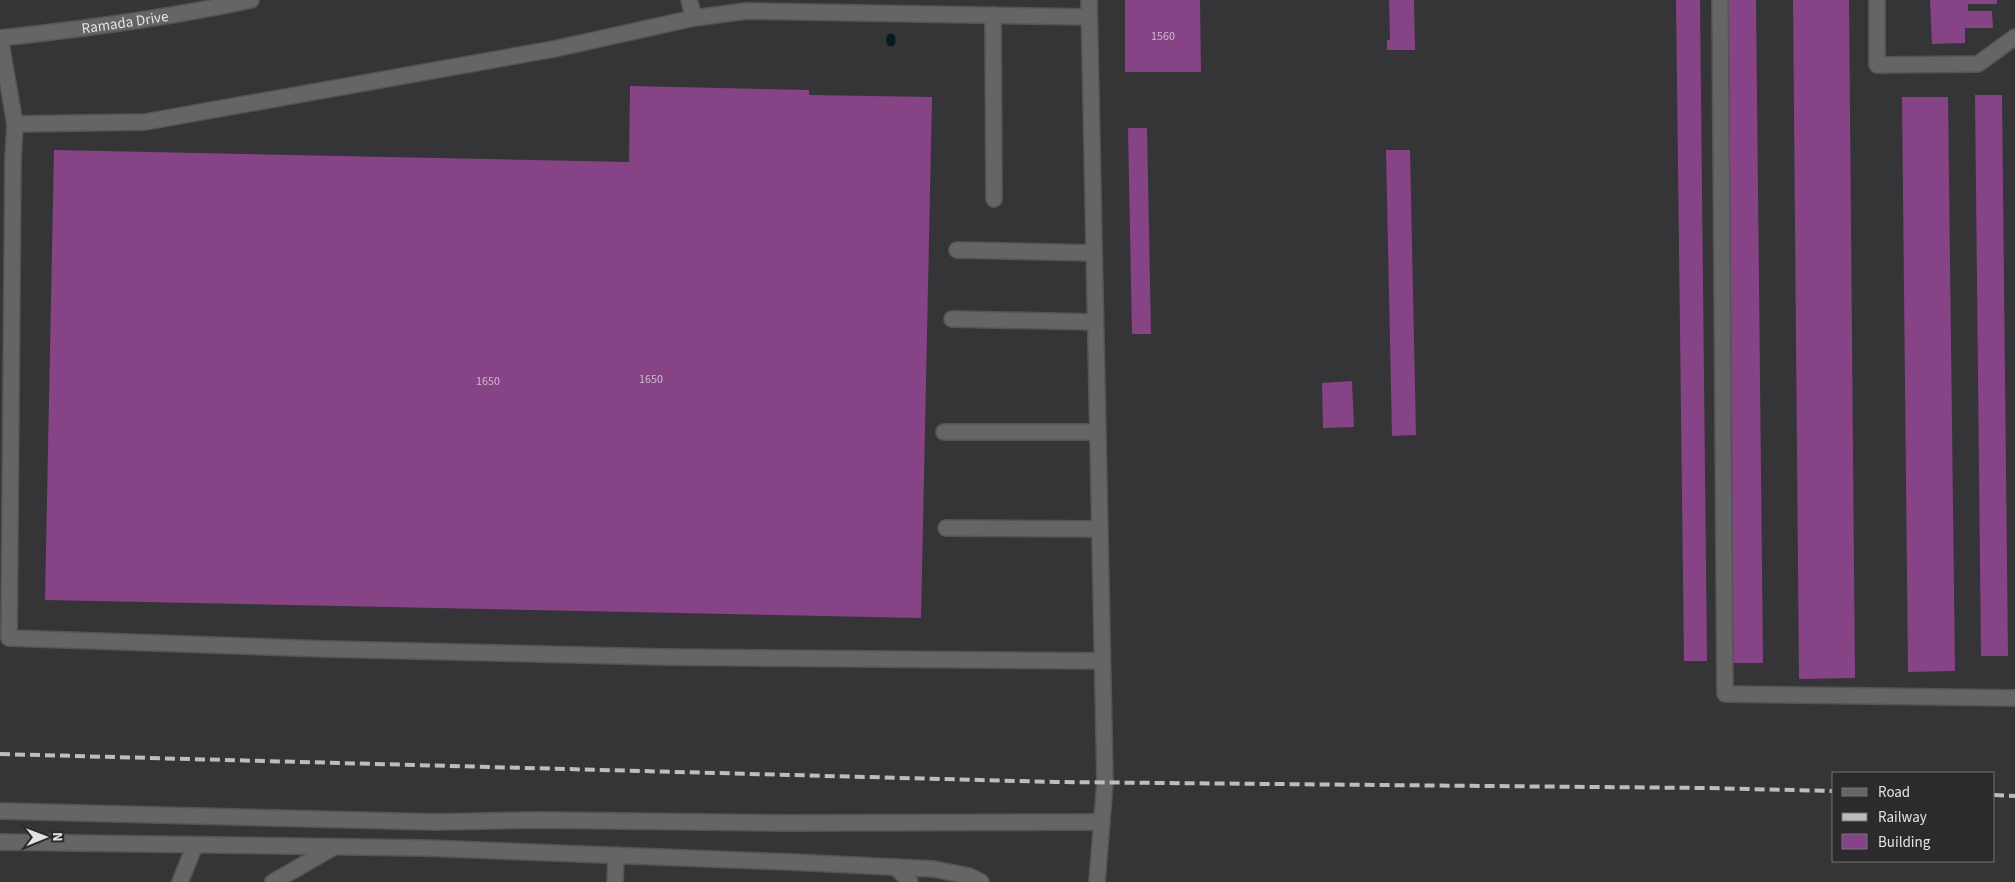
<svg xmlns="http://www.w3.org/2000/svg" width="2015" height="882" viewBox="0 0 2015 882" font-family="'Source Sans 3',sans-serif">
  <rect width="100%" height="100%" fill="#353537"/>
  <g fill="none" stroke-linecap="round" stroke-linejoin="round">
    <path stroke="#091b1f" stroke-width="9" d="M 891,38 L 891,42"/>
  </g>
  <path fill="#864385" d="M 1125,0 L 1200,0 L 1201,72 L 1125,72 Z
    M 1389,0 L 1414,0 L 1415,50 L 1387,50 L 1387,40 L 1390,40 Z
    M 1676,0 L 1700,0 L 1707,661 L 1684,661 Z
    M 1726,0 L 1756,0 L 1763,663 L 1733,663 Z
    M 1793,0 L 1849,0 L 1855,678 L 1799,679 Z
    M 1930,0 L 1997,0 L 1997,4 L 1968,4 L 1968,11 L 1992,11 L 1993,28 L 1965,28 L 1965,43 L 1932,44 Z
    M 630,86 L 809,90 L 809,95 L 932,97 L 921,618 L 45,600 L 54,150 L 629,162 Z
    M 1975,95 L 2002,95 L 2008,656 L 1981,656 Z
    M 1902,97 L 1948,97 L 1955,671 L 1908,672 Z
    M 1128,128 L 1147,128 L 1151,334 L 1132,334 Z
    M 1386,150 L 1410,150 L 1416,435 L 1392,436 Z
    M 1352,381 L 1354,427 L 1323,428 L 1322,383 Z"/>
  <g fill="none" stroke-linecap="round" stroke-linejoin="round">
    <defs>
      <g id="minor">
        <path d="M 689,0 L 694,18"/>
        <path d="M 1089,0 L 1105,782 L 1097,882"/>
        <path d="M 1720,0 L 1725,694 L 2015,698"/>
        <path d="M 1877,0 L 1877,65 L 1978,64 L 2015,37"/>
        <path d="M 993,15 L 994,199"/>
        <path d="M 0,38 L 15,124 L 145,122 L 554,49 L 694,18 L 746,11 L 1089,17"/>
        <path id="s1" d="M 0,38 C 84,29 168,18 251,0"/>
        <path d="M 15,124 L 13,159 L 9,638 L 326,649 L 664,657 L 1102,661"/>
        <path d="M 957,250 L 1094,253"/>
        <path d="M 952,319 L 1095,322"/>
        <path d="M 944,432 L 1098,432"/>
        <path d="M 946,528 L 1100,529"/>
        <path d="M 0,811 L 436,822 L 539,820 L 785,823 L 1102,822"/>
        <path d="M 0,842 L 425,848 L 791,862 L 934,869 L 969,876 L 981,882"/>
        <path d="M 896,867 L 910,882"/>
        <path d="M 180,882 L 195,845"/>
        <path d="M 273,882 L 334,847"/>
        <path d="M 615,882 L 616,855"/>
      </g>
    </defs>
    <use href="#minor" stroke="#545456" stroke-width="18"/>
    <use href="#minor" stroke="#656467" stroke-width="15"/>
    <path stroke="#bdbdbf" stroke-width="4" stroke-dasharray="10 5" stroke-linecap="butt" d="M 0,754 L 1055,782 L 1705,788 L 1834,791
      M 1994,795 L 2015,796"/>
  </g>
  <g text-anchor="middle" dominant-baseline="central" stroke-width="5" stroke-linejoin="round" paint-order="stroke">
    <g font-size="12" fill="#ccbbcd">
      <text x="1163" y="36">1560</text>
      <text x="651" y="379">1650</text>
      <text x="488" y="381">1650</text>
    </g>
    <g font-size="15" fill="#e3e3e5" stroke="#2b2b2d">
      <text stroke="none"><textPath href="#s1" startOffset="126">Ramada Drive</textPath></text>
    </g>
  </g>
  <rect x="1832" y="772" width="162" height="90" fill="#2b2b2d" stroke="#757577"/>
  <rect x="1842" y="788" width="25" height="8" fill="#656467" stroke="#757577"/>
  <text x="1878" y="797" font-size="15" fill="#e3e3e5">Road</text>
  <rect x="1842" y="813" width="25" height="8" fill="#bdbdbf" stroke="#757577"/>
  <text x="1878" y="822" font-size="15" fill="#e3e3e5">Railway</text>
  <rect x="1842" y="834" width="25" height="15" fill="#864385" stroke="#757577"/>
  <text x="1878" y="847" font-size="15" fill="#e3e3e5">Building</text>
  <g transform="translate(45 837) rotate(89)" stroke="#2b2b2d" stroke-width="4" paint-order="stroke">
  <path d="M0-4L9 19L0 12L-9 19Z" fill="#e3e3e5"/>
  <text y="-8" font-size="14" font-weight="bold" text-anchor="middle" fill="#e3e3e5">N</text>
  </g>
</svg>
